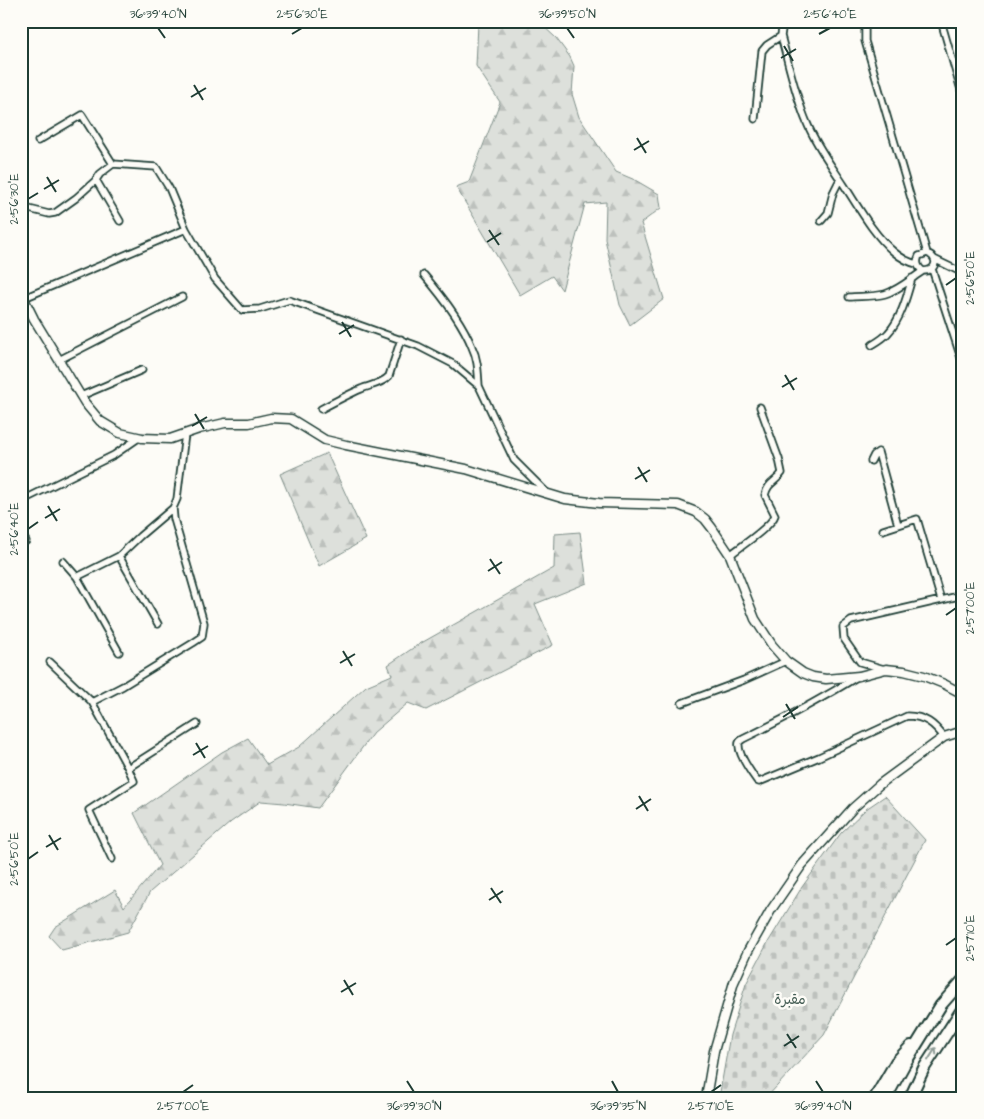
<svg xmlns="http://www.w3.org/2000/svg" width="984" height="1119" viewBox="0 0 984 1119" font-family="'Architects Daughter','Playpen Sans Arabic',sans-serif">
  <defs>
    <pattern id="forest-firs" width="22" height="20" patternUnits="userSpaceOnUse" patternTransform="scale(1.25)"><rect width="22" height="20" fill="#dde0db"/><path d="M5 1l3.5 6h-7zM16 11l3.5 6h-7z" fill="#bdc1bd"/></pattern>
    <pattern id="cemetery-stones" width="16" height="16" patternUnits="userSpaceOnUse" patternTransform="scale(1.25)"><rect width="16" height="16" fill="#dde0db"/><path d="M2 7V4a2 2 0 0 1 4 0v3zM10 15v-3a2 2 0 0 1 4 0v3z" fill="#bdc1bd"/></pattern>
  </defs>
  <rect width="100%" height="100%" fill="#fdfcf7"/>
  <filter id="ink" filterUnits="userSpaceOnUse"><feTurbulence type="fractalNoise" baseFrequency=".02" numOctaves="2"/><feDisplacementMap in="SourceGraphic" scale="10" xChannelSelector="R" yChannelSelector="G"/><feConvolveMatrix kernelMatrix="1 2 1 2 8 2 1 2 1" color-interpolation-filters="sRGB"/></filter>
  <g filter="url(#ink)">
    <path fill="url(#forest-firs)" stroke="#7e8e88" d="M 479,21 L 540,21 L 540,23 L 556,38 L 570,57 L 574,66 L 572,94 L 579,117 L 616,172 L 635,180 L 659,194 L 661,208 L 641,223 L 664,299 L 630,325 L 620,305 L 605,239 L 606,202 L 585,204 L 562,290 L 552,276 L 520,295 L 456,187 L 469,182 L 500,102 L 476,66 L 478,24 Z
      M 327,453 L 366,539 L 319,566 L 280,474 Z
      M 580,532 L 587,583 L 535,604 L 553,645 L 426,710 L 408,703 L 373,733 L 318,808 L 284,803 L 261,801 L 231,822 L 150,892 L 128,932 L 62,950 L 49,936 L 55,927 L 115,890 L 124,907 L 160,865 L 134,813 L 222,752 L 248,738 L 267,765 L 299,747 L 366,686 L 392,675 L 388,665 L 416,646 L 554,568 L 555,534 Z"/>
    <path fill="url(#cemetery-stones)" stroke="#7e8e88" d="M 885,796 L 925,840 L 824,1035 L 766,1098 L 719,1098 L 730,1035 L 746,984 L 767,944 L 802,887 L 841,833 L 866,809 Z"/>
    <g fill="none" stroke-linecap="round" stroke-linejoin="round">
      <defs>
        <path id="minor" d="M 787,21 L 782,29 L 781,36 C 789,65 795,95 807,123 C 816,145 831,165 844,185 C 859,208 873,234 894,252 C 901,258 908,262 917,264
          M 865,21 L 865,41 L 927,253
          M 941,21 L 963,97
          M 755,119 L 762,51 L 767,45 L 781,36
          M 38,141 L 82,115 L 113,164
          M 96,180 L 120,221
          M 21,207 L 49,214 L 55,213 L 76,198 L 96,180 L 100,174 L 113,164 L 156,167 L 169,188 L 186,229 L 215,279 L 242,310 L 260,309 L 289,300 L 418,346 L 453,364 L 479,386 L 514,460 L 546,492
          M 821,221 L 828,213 L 833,193 L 840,179
          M 934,259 L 963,273
          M 932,269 L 963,364
          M 424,275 C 442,296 462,321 472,347 C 478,359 478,372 479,386
          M 849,297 C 860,296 874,297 885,294 C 899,290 912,278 923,271 C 937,271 939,258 927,253 L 919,256 C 916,262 917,267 923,271
          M 24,298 L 186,229
          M 872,345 C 877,342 884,338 888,333 C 901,319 907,296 912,278
          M 59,360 L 182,297
          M 81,396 L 142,370
          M 321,409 C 334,402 347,395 361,389 C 370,385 382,384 389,376 L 401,339
          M 871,461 L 874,455 L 878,452 L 898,525
          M 21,501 L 114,455 L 140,437
          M 883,530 L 917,519 L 941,600
          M 21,534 L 26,541
          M 730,555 C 740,547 772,526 775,515 L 765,495 C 768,482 775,483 782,473 L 779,459 L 760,407
          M 119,556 L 158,624
          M 63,561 L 77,577
          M 119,652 L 77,577 L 119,556 L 140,536 L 173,508
          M 50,662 L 92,702
          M 884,669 L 860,662 L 844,639 L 843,627 L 851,621 L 963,595
          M 857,677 C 820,700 782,720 743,739 C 740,741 738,742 739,746 C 739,755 752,774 757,781 L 759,782 L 819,757 L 907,716 C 925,716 934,724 944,737
          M 682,703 L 744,680 L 786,661
          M 128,768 L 197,724
          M 112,859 L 89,810 L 134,781 L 128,768 L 92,702 L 123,686 L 193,643 L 202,637 L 204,623 L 174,519 L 173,508 L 177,499 L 185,434"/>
        <path id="tertiary" d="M 21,293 L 34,319 L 85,403 L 100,421 L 120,433 L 142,438 L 170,439 L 199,429 L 225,423 L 249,423 L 271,418 L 291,419 L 325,440 L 346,445 L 466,469 L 565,499 L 599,503 L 678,505 L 696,512 L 705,519 L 712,528 L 730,555 L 755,619 L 772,645 L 786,661 L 803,673 L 813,677 L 826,679 L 859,676 L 886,669 L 904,671 L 924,676 L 944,684 L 963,694
          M 706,1098 L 714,1051 L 734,982 L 748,951 L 771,910 L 802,865 L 853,808 L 880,784 L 944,737 L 963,731"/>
        <path id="trunk" d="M 875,1098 L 896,1062 L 911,1046
          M 886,1098 L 904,1065 L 941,1005 L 963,980
          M 910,1098 L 924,1068 L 963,1008"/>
      </defs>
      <use href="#minor" stroke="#1f3d34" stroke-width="9"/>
      <use href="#tertiary" stroke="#1f3d34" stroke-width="11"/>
      <use href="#trunk" stroke="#1f3d34" stroke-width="14"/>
      <use href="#minor" stroke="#fdfcf7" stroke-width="5.5"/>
      <use href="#tertiary" stroke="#fdfcf7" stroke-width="8"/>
      <use href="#trunk" stroke="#fdfcf7" stroke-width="10"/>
    </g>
    <defs><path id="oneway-shaft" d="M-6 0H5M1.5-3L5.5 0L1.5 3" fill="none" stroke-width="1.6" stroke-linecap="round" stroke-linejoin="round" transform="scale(1.25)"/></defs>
    <use stroke="#8e9c96" href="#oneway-shaft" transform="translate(932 1054) rotate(-58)"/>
  </g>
  <path fill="none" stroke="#1f3d34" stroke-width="2" d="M 158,28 L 165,38M 567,28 L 574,38M 292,34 L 302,28M 819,34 L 830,28M 784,46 L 793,61M 781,58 L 796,49M 194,85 L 203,100M 191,97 L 206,88M 637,138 L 646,153M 634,150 L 649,141M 47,177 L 56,192M 44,189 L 59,180M 28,199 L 38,193M 489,230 L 499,245M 487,242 L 501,233M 946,285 L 956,278M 342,322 L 351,337M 339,334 L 354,325M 785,375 L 794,390M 782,387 L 797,378M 195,414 L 204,429M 192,426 L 207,417M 638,467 L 647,482M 635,479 L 650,470M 48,506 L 57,521M 45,518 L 60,509M 28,529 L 38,522M 490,559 L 500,574M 488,571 L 502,562M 946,615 L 956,608M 343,651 L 352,666M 340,663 L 355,654M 786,704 L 795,719M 783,717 L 798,707M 196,743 L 205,758M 193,755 L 208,746M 639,796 L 648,811M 636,809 L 651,799M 49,835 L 58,850M 46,847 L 61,838M 28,859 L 38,852M 491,888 L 501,903M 489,900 L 503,891M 946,945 L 956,938M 344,980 L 353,995M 341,992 L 356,983M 787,1034 L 796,1048M 784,1046 L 799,1036M 407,1081 L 414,1092M 612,1081 L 618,1092M 816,1081 L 823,1092M 183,1092 L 193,1085M 711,1092 L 721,1085"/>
  <g text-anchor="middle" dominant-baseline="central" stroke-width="5" stroke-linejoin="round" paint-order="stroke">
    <g font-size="14" fill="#455e55" stroke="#fdfcf7">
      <text x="790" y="1000">مقبرة</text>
    </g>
  </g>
  <rect width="984" height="1119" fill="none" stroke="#fdfcf7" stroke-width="55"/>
  <rect x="28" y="28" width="928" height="1064" fill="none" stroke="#1f3d34" stroke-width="2"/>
  <g font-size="12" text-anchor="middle" fill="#1f3d34">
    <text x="158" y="18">36°39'40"N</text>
    <text x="302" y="18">2°56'30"E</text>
    <text x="567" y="18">36°39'50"N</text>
    <text x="830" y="18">2°56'40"E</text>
    <text transform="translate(14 199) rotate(-90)" y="4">2°56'30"E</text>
    <text transform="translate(970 278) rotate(-90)" y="4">2°56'50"E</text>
    <text transform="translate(14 529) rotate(-90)" y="4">2°56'40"E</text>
    <text transform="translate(970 608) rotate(-90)" y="4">2°57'00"E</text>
    <text transform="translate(14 859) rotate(-90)" y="4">2°56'50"E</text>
    <text transform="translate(970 938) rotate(-90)" y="4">2°57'10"E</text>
    <text x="183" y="1110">2°57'00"E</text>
    <text x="414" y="1110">36°39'30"N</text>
    <text x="618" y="1110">36°39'35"N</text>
    <text x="711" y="1110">2°57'10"E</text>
    <text x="823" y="1110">36°39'40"N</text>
  </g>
</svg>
